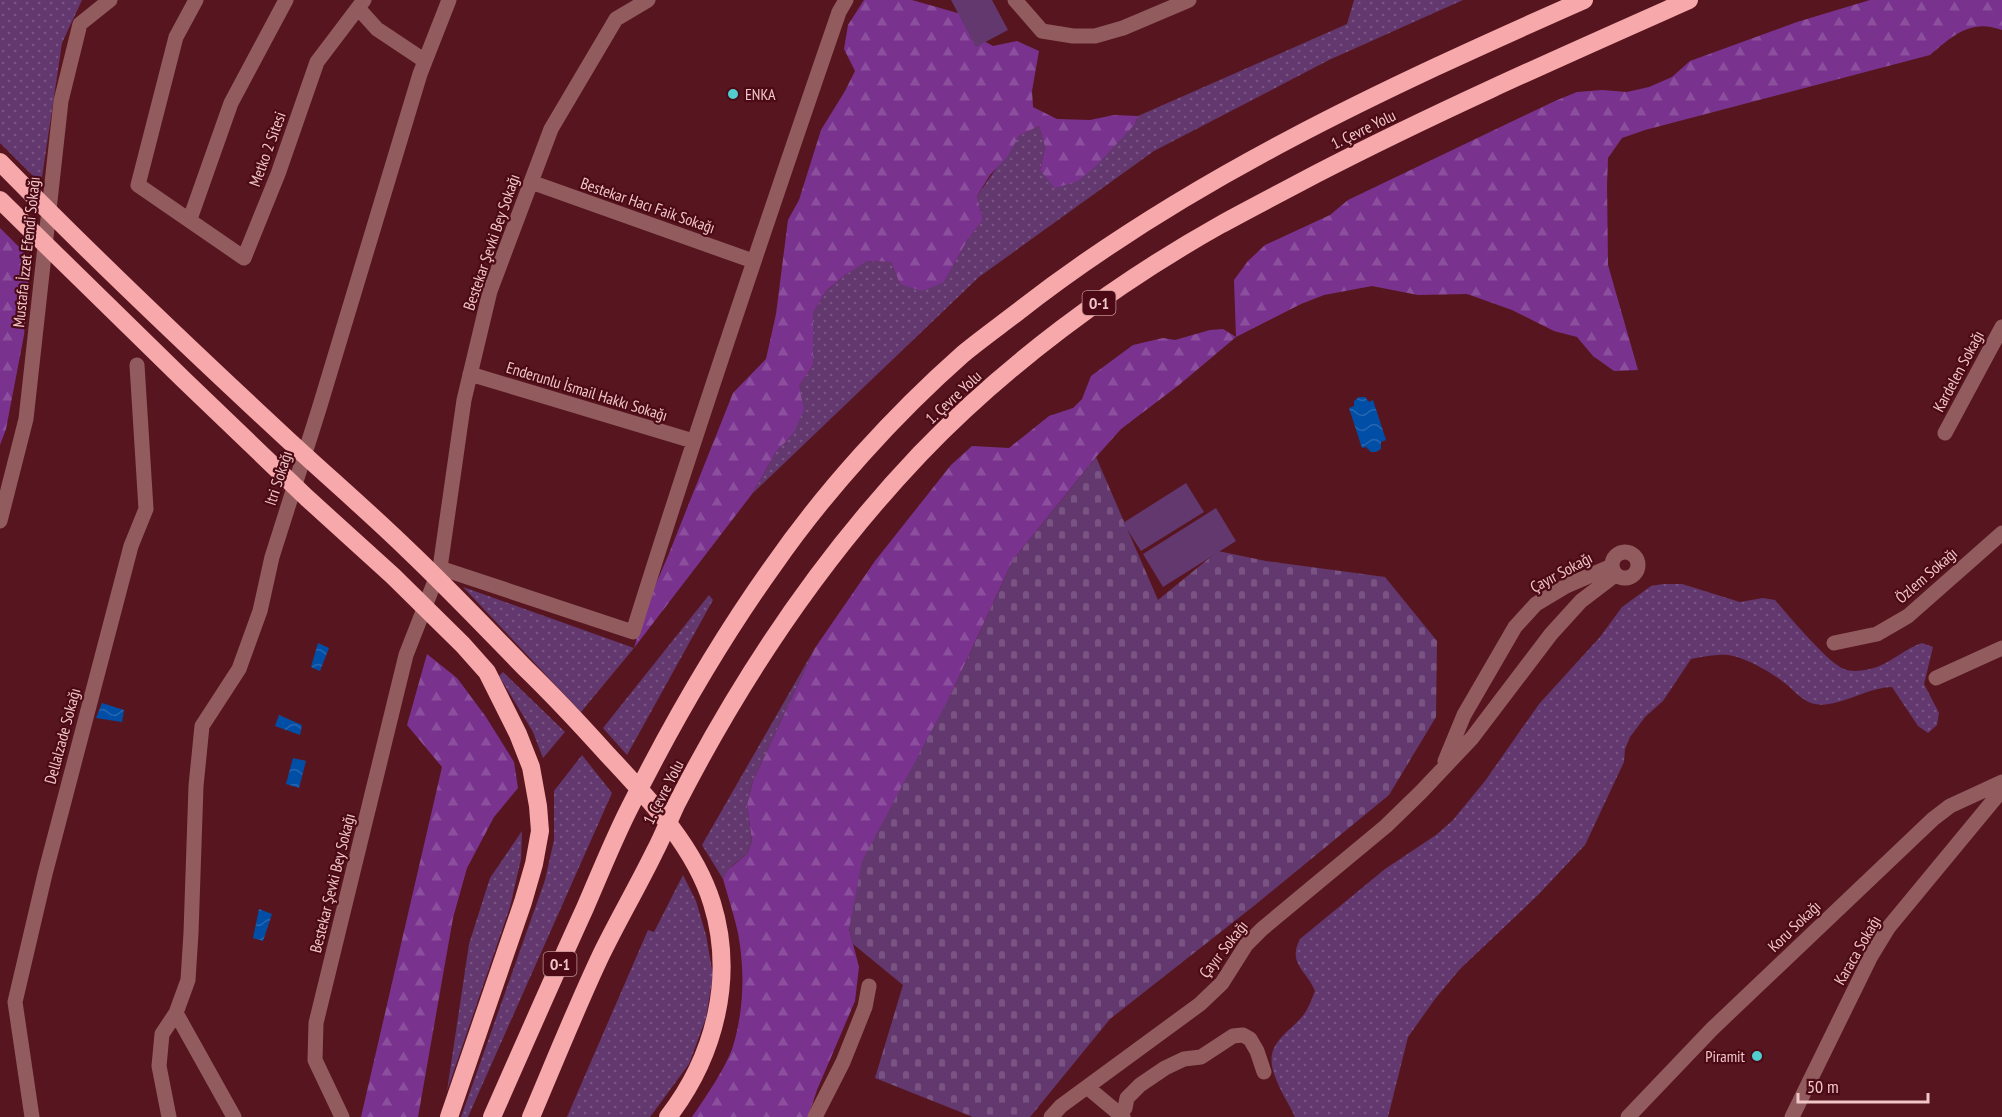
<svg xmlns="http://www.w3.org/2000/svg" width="2002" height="1117" viewBox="0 0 2002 1117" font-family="'PT Sans Narrow',sans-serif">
  <defs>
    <pattern id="grass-dots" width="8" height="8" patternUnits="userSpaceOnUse" patternTransform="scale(1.5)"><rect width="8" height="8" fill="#62386f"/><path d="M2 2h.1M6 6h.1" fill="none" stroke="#795382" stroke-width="1.8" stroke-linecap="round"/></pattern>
    <pattern id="forest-firs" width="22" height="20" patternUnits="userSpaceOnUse" patternTransform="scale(1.5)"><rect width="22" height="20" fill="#79338f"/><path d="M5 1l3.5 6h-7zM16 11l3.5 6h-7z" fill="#8c4f9d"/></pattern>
    <pattern id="cemetery-stones" width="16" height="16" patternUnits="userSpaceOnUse" patternTransform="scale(1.5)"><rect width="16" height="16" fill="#62386f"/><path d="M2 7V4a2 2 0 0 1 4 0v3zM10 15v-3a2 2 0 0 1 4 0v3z" fill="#795382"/></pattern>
    <pattern id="water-waves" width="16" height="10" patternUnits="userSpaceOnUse" patternTransform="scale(1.5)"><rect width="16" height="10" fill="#014ea6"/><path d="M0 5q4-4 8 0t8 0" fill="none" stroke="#2666b1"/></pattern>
  </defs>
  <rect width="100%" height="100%" fill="#57161f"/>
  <path fill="url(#grass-dots)" d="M 0,0 L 82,0 L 62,43 L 41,184 L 0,143 Z
    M 1354,0 L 1463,0 L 1329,60 L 1154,151 L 979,277 L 752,494 L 776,452 L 793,434 L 799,386 L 813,365 L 813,313 L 826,291 L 845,275 L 866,261 L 891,262 L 900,284 L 944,282 L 968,239 L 983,220 L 977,196 L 1019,136 L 1039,126 L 1045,147 L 1040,170 L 1135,124 L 1138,116 L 1347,24 Z
    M 1663,584 L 1682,584 L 1740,602 L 1763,598 L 1775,600 C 1788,615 1828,663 1844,669 C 1854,673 1867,670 1877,667 C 1893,661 1906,648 1922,643 L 1933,647 L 1924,684 L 1939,713 L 1937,725 L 1928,733 L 1918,726 L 1892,687 C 1866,687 1835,711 1811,703 C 1800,699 1792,688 1782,681 C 1769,671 1744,657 1728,655 C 1717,654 1702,657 1691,659 L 1663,701 L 1645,717 L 1630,737 L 1625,749 L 1624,762 L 1585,845 L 1538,895 L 1460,969 L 1435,999 L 1408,1037 L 1388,1117 L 1295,1117 C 1288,1102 1277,1086 1273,1070 C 1265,1042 1291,1032 1305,1013 C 1309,1006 1312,999 1315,991 C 1307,970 1287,964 1300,939 L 1385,869 L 1436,835 L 1453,820 L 1485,781 L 1539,704 L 1600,637 L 1622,607 L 1651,586 Z
    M 463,587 L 634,648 L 581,712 Z
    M 709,595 L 713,600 L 627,755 L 603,728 Z
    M 815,648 L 753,781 L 747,805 L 752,841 L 748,853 L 732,866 L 723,879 L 702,845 Z
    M 503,672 L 565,732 L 543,758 L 533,732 L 499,676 Z
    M 582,755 L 612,793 L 468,1117 L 461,1117 L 545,880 L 554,840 L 554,791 Z
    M 522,831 L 521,859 L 510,907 L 447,1091 L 469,944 L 490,878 Z
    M 683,875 L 696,901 L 706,935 L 713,975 L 706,1018 L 689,1064 L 650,1117 L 567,1117 L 648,930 L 654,932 Z"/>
  <path fill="url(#forest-firs)" d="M 864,0 L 912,0 L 961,14 L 973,35 L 993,46 L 1017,41 L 1039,51 L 1032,91 L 1033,107 L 1057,119 L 1090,120 L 1114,115 L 1138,116 L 1135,124 L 1097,165 L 1078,181 L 1055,188 L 1040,170 L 1045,147 L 1039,126 L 1019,136 L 1007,157 L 990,175 L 977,196 L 983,220 L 968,239 L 944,282 L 922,291 L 900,284 L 891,262 L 867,261 L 845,275 L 826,291 L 813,313 L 813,365 L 799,386 L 804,410 L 793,434 L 776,452 L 752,494 L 634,648 L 648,602 L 668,556 L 733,393 L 766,359 L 776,314 L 788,220 L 799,200 L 821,130 L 845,91 L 855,71 L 844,49 L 848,25 Z
    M 1870,0 L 2002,0 L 2002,30 C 1971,18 1952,36 1930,55 L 1645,130 L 1622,138 L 1608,158 L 1607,185 L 1608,265 L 1638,370 L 1614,371 L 1593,356 L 1577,337 L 1554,331 L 1512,310 L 1467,294 L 1418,295 L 1372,286 L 1324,295 L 1301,304 L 1236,337 L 1179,385 L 1121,429 L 1096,457 L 1013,560 L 951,694 L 849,929 L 859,967 L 855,1001 L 817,1090 L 808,1117 L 692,1117 C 704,1100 727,1066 733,1046 C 744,1010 745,970 738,933 C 734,915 728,897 723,879 L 729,869 L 748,853 L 752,841 L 747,805 L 753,781 L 815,648 L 875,561 L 951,465 L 972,446 L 1009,448 L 1049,416 L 1073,408 L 1082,399 L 1091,376 L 1133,345 L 1163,338 L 1175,340 L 1210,330 L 1223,329 L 1236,337 L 1234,280 L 1248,261 L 1265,245 L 1330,215 L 1348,200 L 1555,101 L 1577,92 L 1602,90 L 1627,92 L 1649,87 L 1672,77 L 1690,61 L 1797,22 Z
    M 0,228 L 30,258 L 24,335 L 6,429 L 0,445 Z
    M 427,654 L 457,678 L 486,717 L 514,762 L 518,788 L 494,817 L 467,868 L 453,918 L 418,1117 L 361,1117 L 442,767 L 407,725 Z"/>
  <path fill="url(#cemetery-stones)" d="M 1096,457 L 1158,600 L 1218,551 L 1266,561 L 1385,577 L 1437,641 L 1436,717 L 1389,795 L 1255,905 L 1110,1019 L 1030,1117 L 973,1117 L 875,1078 L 903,985 L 853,944 L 849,929 L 862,861 L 951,694 L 1013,560 Z"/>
  <path fill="#62386f" d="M 951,0 L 992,0 L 1008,30 L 976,47 Z
    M 1186,483 L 1204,512 L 1141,551 L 1123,523 Z
    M 1216,508 L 1236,541 L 1163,587 L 1143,554 Z"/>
  <path fill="url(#water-waves)" d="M 1359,397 L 1365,397 L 1369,402 L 1373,400 L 1386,440 L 1381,442 L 1381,449 L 1376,452 L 1371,452 L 1366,447 L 1362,448 L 1349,408 L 1354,406 L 1354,401 Z
    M 318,643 L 329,648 L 320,671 L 311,667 Z
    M 102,703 L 124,710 L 122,722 L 96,718 Z
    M 279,715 L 302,725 L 300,735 L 275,726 Z
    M 293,758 L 306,761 L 299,788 L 286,784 Z
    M 259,909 L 272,914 L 263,941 L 253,938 Z"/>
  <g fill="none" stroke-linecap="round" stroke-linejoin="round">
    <path stroke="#925c5e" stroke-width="15" d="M 196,0 L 176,37 L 138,185 L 244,258 L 278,174 L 317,62 L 364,0
      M 1015,0 L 1042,31 L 1073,36 L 1095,36 L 1123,28 L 1189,0
      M 358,8 L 377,29 L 425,61
      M 531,182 L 753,261
      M 190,219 L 231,103 L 286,0
      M 470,374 L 693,441
      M 1945,433 L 2002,327
      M 0,521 L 26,419 L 61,101 L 80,24 L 110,0
      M1612 565a13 13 0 1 1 26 0a13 13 0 1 1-26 0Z
      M 440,568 L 633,632 C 698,424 768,218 839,12 L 846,0
      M 1834,643 L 1877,634 L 1908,616 L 2002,533
      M 1936,678 L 2002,648
      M 1445,761 L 1464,715 L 1515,627 L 1536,604 L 1566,586 L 1612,566
      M 176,1013 L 234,1117
      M 1087,1087 L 1123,1117
      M 1119,1114 L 1125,1108 L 1127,1098 L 1140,1085 L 1165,1068 L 1184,1059 L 1201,1057 L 1233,1036 L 1243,1035 L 1250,1039 L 1257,1051 L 1264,1072
      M 32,1117 L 15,1002 L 45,874 L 131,546 L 146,509 L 137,365
      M 169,1117 L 159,1066 L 162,1034 L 176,1013 L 188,980 L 191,933 L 196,786 L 202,726 L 239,669 L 260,611 L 272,557 L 319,409 L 420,74 L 449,0
      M 342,1117 L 315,1060 L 316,1023 L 406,655 L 440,568 L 464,400 L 490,291 L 551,129 L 616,19 L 648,0
      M 815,1117 L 843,1062 L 865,1007 L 869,986
      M 1051,1117 L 1061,1106 L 1200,1004 L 1222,983 L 1246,945 L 1262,929 L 1386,826 L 1421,792 L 1472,738 L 1551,634 L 1581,601 L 1615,575
      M 1628,1117 L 1712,1029 L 1933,819 L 1950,806 L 2002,782
      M 1792,1117 L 1871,956 L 1888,928 L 2002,790"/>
    <path stroke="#f7a8aa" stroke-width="18" d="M 0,162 C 93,257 190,349 287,439 C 327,476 369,512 408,550 C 448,588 486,628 524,667 C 553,695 580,724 607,754 C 647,797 694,845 712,903 C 735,977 715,1056 668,1117
      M 0,200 L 184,380 L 307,498 L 393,576 L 463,645 L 487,672 L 518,734 L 531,767 L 538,806 L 540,831 L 534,864 L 523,902 L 449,1117
      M 492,1117 C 523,1047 553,978 585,908 C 599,876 612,843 628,811 C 670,727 718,643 773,566 C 825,491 895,414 963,354 C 980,340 998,327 1015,314 C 1185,180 1387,87 1584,0
      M 531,1117 C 554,1063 576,1008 601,955 C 618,920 638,886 655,851 C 663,836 669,820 676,805 C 741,678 822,557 920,454 C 1004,366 1113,285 1220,225 C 1251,208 1284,191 1316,174 C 1438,111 1563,56 1689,0"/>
  </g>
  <g fill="#52cdcf" stroke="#4b0a15" stroke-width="2">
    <circle cx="733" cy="94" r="6"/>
    <circle cx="1757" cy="1056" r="6"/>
  </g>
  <g text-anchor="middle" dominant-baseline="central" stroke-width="4.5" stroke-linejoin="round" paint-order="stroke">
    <g fill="#4b0a15" stroke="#be8e92" stroke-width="1.5">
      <rect x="1082.5" y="291" width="33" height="24" rx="4.5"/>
      <rect x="543.5" y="952" width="33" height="24" rx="4.5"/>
    </g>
    <g font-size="15" font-weight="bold" fill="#f0c6c7">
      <text x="1099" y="303">O-1</text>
      <text x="560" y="964">O-1</text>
    </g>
    <g font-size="16" fill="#f0c6c7" stroke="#4b0a15" text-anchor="start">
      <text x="745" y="94">ENKA</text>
      <text x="1745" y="1056" text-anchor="end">Piramit</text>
    </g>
    <g font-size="16" fill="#f0c6c7" stroke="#4b0a15">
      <text transform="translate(1363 129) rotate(-26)">1. Çevre Yolu</text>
      <text transform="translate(267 149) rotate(-70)">Metko 2 Sitesi</text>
      <text transform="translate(648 205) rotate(19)">Bestekar Hacı Faik Sokağı</text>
      <text transform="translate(491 242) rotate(-71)">Bestekar Şevki Bey Sokağı</text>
      <text transform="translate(26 252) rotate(-84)">Mustafa İzzet Efendi Sokağı</text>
      <text transform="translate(1958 371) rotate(-62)">Kardelen Sokağı</text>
      <text transform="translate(587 391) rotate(17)">Enderunlu İsmail Hakkı Sokağı</text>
      <text transform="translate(953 397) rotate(-43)">1. Çevre Yolu</text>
      <text transform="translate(278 478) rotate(-72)">Itri Sokağı</text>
      <text transform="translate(1561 572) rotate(-28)">Çayır Sokağı</text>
      <text transform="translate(1926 575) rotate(-41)">Özlem Sokağı</text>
      <text transform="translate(62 736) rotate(-75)">Dellalzade Sokağı</text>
      <text transform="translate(663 792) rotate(-63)">1. Çevre Yolu</text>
      <text transform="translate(332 883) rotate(-76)">Bestekar Şevki Bey Sokağı</text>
      <text transform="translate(1794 926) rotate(-44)">Koru Sokağı</text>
      <text transform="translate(1223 949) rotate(-52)">Çayır Sokağı</text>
      <text transform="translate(1857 950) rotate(-60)">Karaca Sokağı</text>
    </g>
  </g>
  <path d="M1798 1093v9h130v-9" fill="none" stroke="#f0c6c7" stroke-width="3"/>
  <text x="1807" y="1093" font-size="18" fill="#f0c6c7" stroke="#4b0a15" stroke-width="4.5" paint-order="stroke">50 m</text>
</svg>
